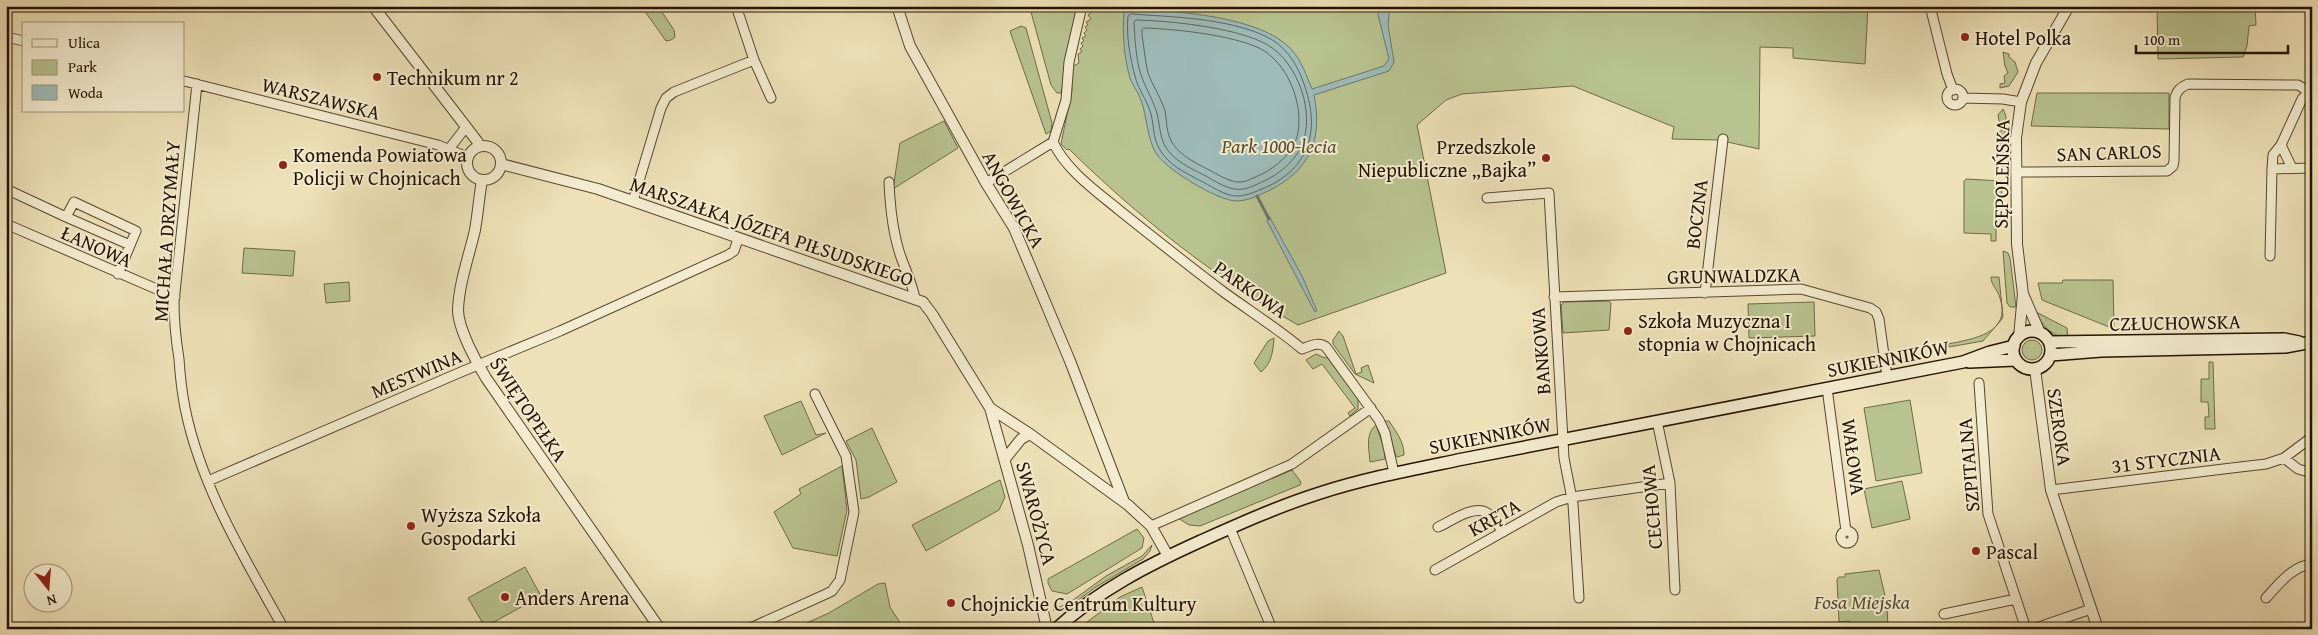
<svg xmlns="http://www.w3.org/2000/svg" width="2318" height="635" viewBox="0 0 2318 635" font-family="'Gentium Book Plus',serif">
  <rect width="100%" height="100%" fill="#eee1b7"/>
  <filter id="stains"><feTurbulence type="fractalNoise" baseFrequency=".004" numOctaves="4"/><feColorMatrix values="0 0 0 0 .2 0 0 0 0 .09 0 0 0 0 .02 0 0 0 .5 -.17"/></filter>
  <radialGradient id="worn" r=".72"><stop offset=".6" stop-color="#630" stop-opacity="0"/><stop offset="1" stop-color="#630" stop-opacity=".3"/></radialGradient>
  <path fill="#b8c38f" stroke="#6e6a48" d="M 637,6 L 658,6 L 674,30 L 675,37 L 671,40 L 666,41 L 644,10 Z
    M 1050,6 L 1079,6 L 1061,93 L 1057,93 L 1051,85 L 1031,12 Z
    M 1090,6 L 1868,6 L 1865,64 L 1793,58 L 1793,48 L 1760,47 L 1759,149 L 1718,140 L 1672,139 L 1674,127 L 1573,86 L 1462,94 L 1446,100 L 1417,125 L 1446,273 L 1298,325 C 1215,278 1137,216 1069,149 L 1067,150 L 1061,144 L 1072,90 L 1070,68 L 1079,63 L 1078,54 L 1082,52 L 1080,49 L 1083,46 L 1081,43 L 1084,41 L 1082,38 L 1086,36 L 1084,33 L 1087,30 L 1085,27 L 1088,25 L 1086,22 L 1091,19 L 1088,15 L 1093,11 Z
    M 2157,6 L 2255,6 L 2256,25 L 2249,26 L 2247,46 L 2243,57 L 2158,59 Z
    M 1021,26 L 1026,28 L 1052,123 L 1051,131 L 1046,134 L 1010,31 Z
    M 2003,52 L 2009,54 L 2009,57 L 2015,62 L 2018,72 L 2009,86 L 2000,88 L 2000,84 L 2005,83 L 2004,76 L 2008,73 L 2005,66 Z
    M 2037,93 L 2169,93 L 2169,129 L 2031,126 Z
    M 2003,109 L 2006,116 L 2003,168 L 2001,168 L 1998,166 L 1999,155 L 2002,153 L 2002,146 L 1999,144 L 1998,133 L 2002,130 L 2002,123 L 1999,121 L 1998,115 Z
    M 944,121 L 958,148 L 893,189 L 900,143 Z
    M 1966,179 L 2002,181 L 2001,220 L 1996,229 L 1996,241 L 1991,241 L 1991,234 L 1964,233 L 1964,181 Z
    M 244,248 L 295,251 L 293,276 L 242,273 Z
    M 2003,251 L 2008,253 L 2010,258 L 2016,307 L 2010,307 L 2007,303 Z
    M 1991,277 L 1999,277 L 2003,317 L 2002,319 L 1983,341 L 1949,347 L 1948,344 C 1972,339 2012,334 2000,298 C 1998,290 1991,285 1991,277 Z
    M 2063,280 L 2113,280 L 2114,329 L 2042,300 L 2038,283 L 2062,283 Z
    M 349,282 L 350,301 L 326,303 L 324,284 Z
    M 1609,301 L 1611,303 L 1609,330 L 1563,333 L 1561,305 L 1564,302 Z
    M 1814,302 L 1815,336 L 1749,338 L 1748,304 Z
    M 2036,312 L 2067,328 L 2068,338 C 2051,336 2042,326 2036,312 Z
    M 1339,331 L 1343,336 L 1356,374 L 1362,372 L 1361,368 L 1368,365 L 1374,383 L 1355,374 L 1333,344 L 1333,340 Z
    M 1274,338 C 1273,351 1272,363 1261,372 L 1254,363 L 1268,341 Z
    M2022 350a10 10 0 1 1 20 0a10 10 0 1 1-20 0Z
    M 1316,354 L 1325,358 L 1327,357 L 1358,398 L 1358,409 L 1350,416 L 1348,413 L 1355,408 L 1322,364 L 1313,369 L 1306,360 Z
    M 2209,362 L 2213,362 L 2215,429 L 2205,429 L 2205,417 L 2209,417 L 2208,402 L 2201,402 L 2201,379 L 2209,379 Z
    M 1910,400 L 1922,473 L 1876,481 L 1864,408 Z
    M 801,401 L 816,435 L 826,433 L 782,455 L 764,416 Z
    M 1385,421 L 1389,421 C 1396,432 1404,441 1404,455 L 1397,457 L 1395,453 Z
    M 1376,425 L 1384,448 L 1385,459 L 1370,462 C 1369,449 1365,434 1376,425 Z
    M 872,428 L 897,482 L 869,497 L 861,499 L 856,460 L 846,441 Z
    M 842,466 L 847,510 L 837,556 L 793,548 L 774,512 L 801,494 L 799,489 Z
    M 1292,470 L 1301,482 L 1300,485 L 1200,526 L 1189,525 L 1178,518 Z
    M 1000,480 L 1005,497 L 999,510 L 926,551 L 912,525 Z
    M 1902,481 L 1910,519 L 1872,528 L 1864,489 Z
    M 1137,529 L 1144,538 L 1142,548 L 1067,594 L 1052,591 L 1048,583 L 1048,579 Z
    M 1152,545 L 1150,551 L 1143,559 L 1096,587 L 1063,611 L 1053,610 L 1069,603 L 1106,576 L 1142,556 Z
    M 525,567 L 541,596 L 485,627 L 468,598 Z
    M 1879,570 L 1887,604 L 1888,629 L 1849,629 L 1849,621 L 1839,622 L 1837,579 L 1839,577 L 1845,577 L 1845,574 Z
    M 885,583 L 890,607 L 904,629 L 793,629 L 829,613 L 878,584 Z
    M 1142,587 L 1156,629 L 1078,629 L 1120,597 Z"/>
  <path fill="#9dbbb8" stroke="#6c776f" d="M 1127,6 L 1131,6 L 1132,9 C 1176,11 1260,16 1291,49 C 1302,61 1306,75 1312,89 L 1384,66 L 1389,59 L 1376,6 L 1390,6 L 1388,25 L 1394,62 L 1389,71 L 1314,95 C 1323,139 1310,171 1268,191 C 1258,196 1247,201 1236,201 C 1216,200 1170,171 1158,156 C 1146,140 1148,116 1140,98 C 1138,91 1132,85 1130,78 C 1124,57 1122,32 1124,10 L 1127,10 Z
    M 1269,216 L 1302,276 L 1317,311 L 1315,312 L 1267,221 Z"/>
  <g fill="none" stroke-linecap="round" stroke-linejoin="round">
    <path stroke="#60665c" stroke-width="1" d="M 1131,14 C 1173,17 1226,18 1265,36 C 1285,45 1297,63 1304,84 C 1319,126 1313,164 1269,186 C 1259,190 1248,196 1237,196 C 1224,196 1210,185 1199,180 C 1184,172 1169,165 1160,150 C 1153,139 1154,126 1151,114 C 1147,100 1138,89 1135,76 C 1130,58 1126,35 1128,16 Z
      M 1136,20 C 1172,21 1230,27 1262,42 C 1294,56 1314,105 1304,139 C 1299,158 1281,173 1264,181 C 1255,185 1245,191 1235,189 C 1225,188 1213,180 1204,175 C 1190,168 1174,161 1165,146 C 1159,135 1160,122 1156,110 C 1152,98 1145,87 1141,75 C 1136,60 1135,39 1134,23 Z
      M 1144,28 C 1176,29 1231,35 1259,48 C 1288,62 1305,106 1297,137 C 1293,153 1276,167 1262,174 C 1255,177 1245,183 1237,182 C 1228,181 1217,174 1209,170 C 1196,163 1181,156 1173,144 C 1166,134 1167,121 1165,111 C 1161,97 1152,85 1148,73 C 1145,61 1144,47 1142,35 L 1142,30 Z"/>
    <path stroke="#6c776f" stroke-width="3" d="M 1257,196 L 1269,219"/>
    <defs>
      <path id="minor" d="M 736,6 L 754,60 L 771,98
        M 1930,6 L 1947,74 L 1953,90
        M 6,37 L 24,41
        M 184,81 L 438,145 L 467,157
        M 197,84 L 174,302 C 174,321 176,340 179,359 C 180,375 182,392 185,408 C 201,487 245,559 284,629
        M 2312,88 L 2302,99 L 2281,145 L 2273,155 L 2272,169 L 2312,168
        M1947 97a8 8 0 1 1 16 0a8 8 0 1 1-16 0Z
        M 1963,98 L 2003,99 L 2021,102
        M 1053,142 C 1066,170 1096,191 1119,210 C 1154,238 1189,266 1225,293 C 1250,311 1277,328 1302,349 C 1310,346 1319,341 1326,347 L 1379,420 L 1385,433 L 1394,473
        M 2281,145 L 2292,168
        M 449,149 L 466,127
        M 2016,172 L 2167,171 L 2173,166 L 2174,161 L 2175,98 C 2177,90 2181,87 2188,84 L 2298,85 L 2308,91
        M 889,182 C 890,206 892,228 899,251 C 904,268 912,281 915,299
        M 986,183 L 1053,142 L 1066,100 L 1069,62 L 1082,6
        M 6,189 L 66,217 L 74,202 L 136,231 L 118,274
        M 1487,198 L 1549,193 L 1564,458 L 1573,504 L 1579,598
        M 633,201 L 661,108 L 666,98 L 674,92 L 754,60
        M 66,217 L 130,245
        M 6,224 L 175,297
        M 2270,256 L 2272,169
        M 1705,293 L 1723,139
        M 1554,297 L 1801,289 L 1870,308 L 1876,312 L 1879,319 L 1887,377
        M 1979,383 L 1988,514 L 2026,629
        M 1827,388 L 1846,531
        M 1657,421 L 1670,483 L 1675,590
        M 2284,458 L 2312,437
        M 208,481 L 461,372 L 560,331 L 728,255 L 734,251 L 738,239
        M 2051,490 L 2240,467 L 2266,464 L 2284,458 L 2298,469 L 2312,473
        M 1151,526 L 1292,464 L 1371,408
        M 1438,527 C 1450,522 1474,504 1487,513 C 1494,517 1498,526 1503,532
        M 1230,528 L 1272,629
        M1841 537a6 6 0 1 1 12 0a6 6 0 1 1-12 0Z
        M 1435,570 L 1556,502 L 1572,497 L 1670,483
        M 2266,598 C 2278,585 2292,566 2312,564
        M 1944,614 L 2016,599
        M 748,629 L 826,594 L 832,591 L 840,580 L 854,512 L 846,456 L 815,394
        M 2033,629 L 2091,609"/>
      <path id="tertiary" d="M 373,6 L 477,141 L 480,146
        M 897,6 L 910,46 L 986,183 L 1014,228 L 1070,361 L 1123,499
        M467 163a17 17 0 1 1 34 0a17 17 0 1 1-34 0Z
        M 501,164 L 598,189 L 923,302 L 932,314 L 990,408 L 1030,434 L 1128,505 L 1151,526 L 1168,556
        M 482,180 C 479,197 478,213 475,230 C 469,256 459,283 458,310 C 458,328 476,362 486,378 L 660,629
        M 2023,294 L 2040,333
        M 2019,337 L 2023,294 L 2017,244 L 2016,138 L 2021,102 L 2036,63 L 2069,6
        M 2035,369 L 2051,490 L 2098,629
        M 990,408 L 1028,545 L 1047,629
        M 1005,459 L 1021,439 L 1030,434"/>
      <path id="secondary" d="M2013 350a19 19 0 1 1 38 0a19 19 0 1 1-38 0Z
        M 2050,342 L 2284,339 L 2299,342
        M 2051,355 L 2101,351 L 2285,347 L 2312,342
        M 1969,362 L 2016,360
        M 1056,629 C 1099,590 1148,565 1201,541 C 1239,524 1279,506 1320,493 C 1366,478 1415,469 1463,459 L 1963,362 L 1990,352 L 2014,346"/>
    </defs>
    <use href="#minor" stroke="#56462e" stroke-width="11"/>
    <use href="#tertiary" stroke="#56462e" stroke-width="12"/>
    <use href="#secondary" stroke="#231201" stroke-width="14"/>
    <use href="#minor" stroke="#f4ecd0" stroke-width="9"/>
    <use href="#tertiary" stroke="#f4ecd0" stroke-width="10"/>
    <use href="#secondary" stroke="#f4ecd0" stroke-width="11"/>
  </g>
  <g fill="#8f2418" stroke="#f4ecd0" stroke-width="2">
    <circle cx="1965" cy="37" r="5"/>
    <circle cx="377" cy="77" r="5"/>
    <circle cx="1546" cy="158" r="5"/>
    <circle cx="283" cy="165" r="5"/>
    <circle cx="1628" cy="331" r="5"/>
    <circle cx="411" cy="526" r="5"/>
    <circle cx="1976" cy="551" r="5"/>
    <circle cx="505" cy="597" r="5"/>
    <circle cx="951" cy="603" r="5"/>
  </g>
  <g text-anchor="middle" dominant-baseline="central" stroke-width="4" stroke-linejoin="round" paint-order="stroke">
    <g font-size="20" fill="#231201" stroke="#f4ecd0" text-anchor="start">
      <text x="1975" y="37">Hotel Polka</text>
      <text x="387" y="77">Technikum nr 2</text>
      <text x="1536" y="146" text-anchor="end">Przedszkole<tspan x="1536" dy="23">Niepubliczne „Bajka”</tspan></text>
      <text x="293" y="154">Komenda Powiatowa<tspan x="293" dy="23">Policji w Chojnicach</tspan></text>
      <text x="1638" y="320">Szkoła Muzyczna I<tspan x="1638" dy="23">stopnia w Chojnicach</tspan></text>
      <text x="421" y="514">Wyższa Szkoła<tspan x="421" dy="23">Gospodarki</tspan></text>
      <text x="1986" y="551">Pascal</text>
      <text x="515" y="597">Anders Arena</text>
      <text x="961" y="603">Chojnickie Centrum Kultury</text>
    </g>
    <g font-size="20" fill="#231201" stroke="#f4ecd0">
      <text transform="translate(321 98) rotate(14)">WARSZAWSKA</text>
      <text transform="translate(2109 152) rotate(-2)">SAN CARLOS</text>
      <text transform="translate(2001 174) rotate(-89)">SĘPOLEŃSKA</text>
      <text transform="translate(1014 199) rotate(61)">ANGOWICKA</text>
      <text transform="translate(1696 214) rotate(-83)">BOCZNA</text>
      <text transform="translate(166 231) rotate(-86)">MICHAŁA DRZYMAŁY</text>
      <text transform="translate(772 231) rotate(19)">MARSZAŁKA JÓZEFA PIŁSUDSKIEGO</text>
      <text transform="translate(97 246) rotate(24)">ŁANOWA</text>
      <text transform="translate(1734 275) rotate(-1)">GRUNWALDZKA</text>
      <text transform="translate(1251 289) rotate(35)">PARKOWA</text>
      <text transform="translate(2175 322) rotate(-1)">CZŁUCHOWSKA</text>
      <text transform="translate(1540 351) rotate(-94)">BANKOWA</text>
      <text transform="translate(1888 358) rotate(-11)">SUKIENNIKÓW</text>
      <text transform="translate(416 373) rotate(-23)">MESTWINA</text>
      <text transform="translate(529 409) rotate(56)">ŚWIĘTOPEŁKA</text>
      <text transform="translate(2060 427) rotate(82)">SZEROKA</text>
      <text transform="translate(1490 435) rotate(-11)">SUKIENNIKÓW</text>
      <text transform="translate(1854 457) rotate(83)">WAŁOWA</text>
      <text transform="translate(2166 459) rotate(-7)">31 STYCZNIA</text>
      <text transform="translate(1968 465) rotate(-95)">SZPITALNA</text>
      <text transform="translate(1651 507) rotate(-95)">CECHOWA</text>
      <text transform="translate(1037 513) rotate(75)">SWAROŻYCA</text>
      <text transform="translate(1494 517) rotate(-29)">KRĘTA</text>
    </g>
    <g font-size="20" font-style="italic" fill="#575033" stroke="#f4ecd0">
      <text x="1279" y="145">Park 1000-lecia</text>
      <text x="1862" y="601">Fosa Miejska</text>
    </g>
  </g>
  <rect width="2318" height="635" fill="none" stroke="#eee1b7" stroke-width="25"/>
  <rect x="8" y="8" width="2303" height="620" fill="none" stroke="#231201" stroke-width="2.5"/>
  <rect x="12" y="12" width="2293" height="610" fill="none" stroke="#231201"/>
  <rect x="22" y="22" width="162" height="90" fill="#f4ecd0" stroke="#a0957d"/>
  <rect x="32" y="39" width="25" height="8" fill="#f4ecd0" stroke="#a0957d"/>
  <text x="68" y="48" font-size="15" fill="#231201">Ulica</text>
  <rect x="32" y="60" width="25" height="15" fill="#b8c38f" stroke="#a0957d"/>
  <text x="68" y="72" font-size="15" fill="#231201">Park</text>
  <rect x="32" y="85" width="25" height="15" fill="#9dbbb8" stroke="#a0957d"/>
  <text x="68" y="98" font-size="15" fill="#231201">Woda</text>
  <g transform="translate(48 588) rotate(163)"><circle r="24" fill="#f4ecd0" stroke="#a0957d"/>
  <path d="M0-4L9 19L0 12L-9 19Z" fill="#8f2418"/>
  <text y="-8" font-size="14" font-weight="bold" text-anchor="middle" fill="#231201">N</text>
  </g>
  <path d="M2136 45v8h152v-8" fill="none" stroke="#231201" stroke-width="2.5"/>
  <text x="2143" y="45" font-size="15" fill="#231201" stroke="#f4ecd0" stroke-width="4" paint-order="stroke">100 m</text>
  <rect width="100%" height="100%" filter="url(#stains)"/>
  <rect width="100%" height="100%" fill="url(#worn)"/>
</svg>
